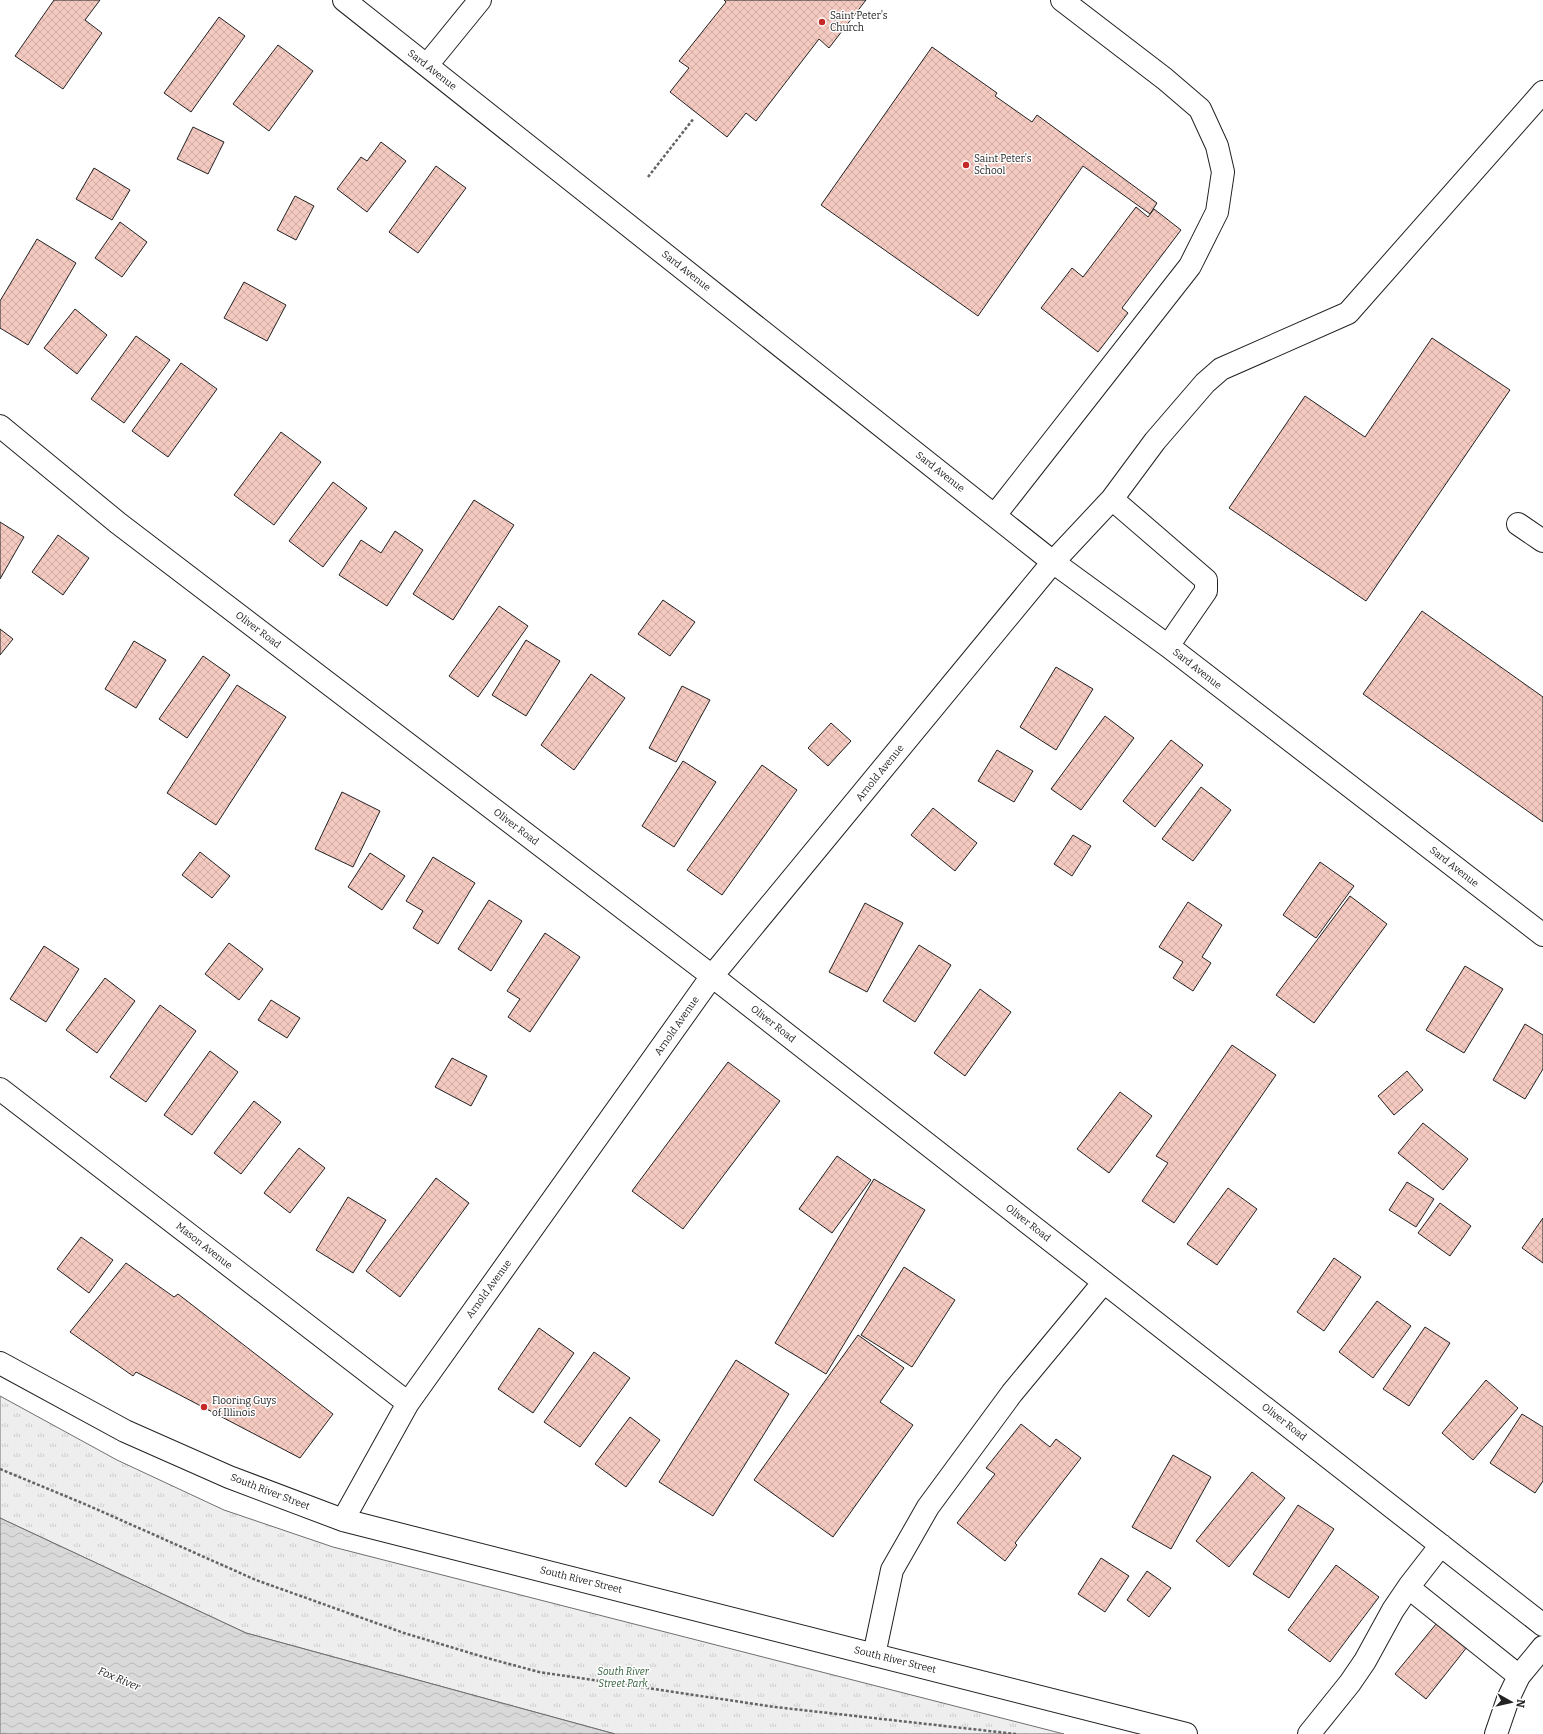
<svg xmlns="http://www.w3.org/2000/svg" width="1543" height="1734" viewBox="0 0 1543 1734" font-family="Bitter,serif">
  <defs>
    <pattern id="park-tufts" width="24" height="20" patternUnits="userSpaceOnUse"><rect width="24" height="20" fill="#eee"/><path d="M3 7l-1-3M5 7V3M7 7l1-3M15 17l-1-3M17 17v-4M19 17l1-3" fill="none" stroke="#ccc"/></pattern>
    <pattern id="water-waves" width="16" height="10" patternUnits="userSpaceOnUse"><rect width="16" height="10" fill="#d9d9d9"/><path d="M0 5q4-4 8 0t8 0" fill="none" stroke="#bababa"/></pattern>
    <pattern id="building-cross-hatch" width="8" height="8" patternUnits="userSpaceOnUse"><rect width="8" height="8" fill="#f3c9c0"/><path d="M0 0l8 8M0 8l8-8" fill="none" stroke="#d0aca5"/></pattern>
  </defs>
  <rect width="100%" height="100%" fill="#fff"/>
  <path fill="url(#park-tufts)" stroke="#6f6f6f" d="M 0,1396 L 117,1460 L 224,1510 L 333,1547 L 1064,1734 L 615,1734 L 246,1633 L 0,1518 Z"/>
  <path fill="url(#water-waves)" stroke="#6f6f6f" d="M 0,1518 L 246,1633 L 615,1734 L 0,1734 Z"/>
  <path fill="url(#building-cross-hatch)" stroke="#222" d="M 54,0 L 100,0 L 85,20 L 102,33 L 63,89 L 15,56 Z
    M 724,0 L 866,0 L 829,48 L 819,39 L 756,121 L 746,113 L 727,137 L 670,92 L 689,68 L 679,61 L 726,2 Z
    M 219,17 L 245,36 L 191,112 L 164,93 Z
    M 278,45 L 313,71 L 269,131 L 233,104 Z
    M 932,47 L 997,93 L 995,96 L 1032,122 L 1037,115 L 1157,203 L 1150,214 L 1083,166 L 978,316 L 821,205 Z
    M 193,127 L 224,142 L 208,174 L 177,159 Z
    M 381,142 L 406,161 L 367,212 L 337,189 L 361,157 L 367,161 Z
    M 436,166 L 466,188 L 418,253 L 389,232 Z
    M 94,168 L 130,190 L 112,220 L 76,199 Z
    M 295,196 L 314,206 L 296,240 L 277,230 Z
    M 1136,207 L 1148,217 L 1154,209 L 1181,230 L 1122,308 L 1128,313 L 1098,352 L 1041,308 L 1072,268 L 1083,277 Z
    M 120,222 L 147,242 L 122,277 L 95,258 Z
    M 37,239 L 76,263 L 28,345 L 0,328 L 0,301 Z
    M 244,282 L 286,305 L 267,341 L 224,318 Z
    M 75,309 L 107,335 L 77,374 L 44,348 Z
    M 136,336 L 170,360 L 124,423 L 91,399 Z
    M 1432,338 L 1510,390 L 1366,601 L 1229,508 L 1305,396 L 1365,437 Z
    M 181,363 L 217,389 L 168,457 L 132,431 Z
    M 281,432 L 321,462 L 274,525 L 234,495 Z
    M 333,482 L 367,508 L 323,567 L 289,541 Z
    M 474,500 L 514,525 L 453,620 L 413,594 Z
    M 0,522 L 24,537 L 0,579 Z
    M 395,531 L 423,550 L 387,606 L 339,575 L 361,540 L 381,553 Z
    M 58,535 L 89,558 L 63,595 L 32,572 Z
    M 663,600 L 695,622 L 670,656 L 638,634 Z
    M 499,606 L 528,626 L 478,697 L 449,676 Z
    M 1422,611 L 1543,697 L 1543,822 L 1363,694 Z
    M 0,629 L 13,639 L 0,655 Z
    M 526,640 L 560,661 L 526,716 L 492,695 Z
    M 134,641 L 166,660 L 136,708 L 105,689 Z
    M 203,656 L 230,675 L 187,738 L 159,719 Z
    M 1056,667 L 1093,689 L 1056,750 L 1020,727 Z
    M 591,674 L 625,698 L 574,770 L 541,745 Z
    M 237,685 L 286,717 L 216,825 L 167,793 Z
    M 682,686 L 710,700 L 676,762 L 649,748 Z
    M 1105,716 L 1134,738 L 1081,810 L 1051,789 Z
    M 831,723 L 851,741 L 828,766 L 808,748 Z
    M 1171,740 L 1203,765 L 1155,827 L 1123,801 Z
    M 997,750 L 1033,771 L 1014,802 L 978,781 Z
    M 683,761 L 716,782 L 674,847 L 642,826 Z
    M 762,765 L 797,790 L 722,895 L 687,870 Z
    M 1201,787 L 1231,810 L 1193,861 L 1162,839 Z
    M 342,792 L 380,811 L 353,867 L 315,849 Z
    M 933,808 L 977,843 L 955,871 L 911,835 Z
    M 1073,835 L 1091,846 L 1072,876 L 1054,864 Z
    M 200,852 L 230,876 L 212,898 L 182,875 Z
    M 370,853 L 405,876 L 382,910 L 348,887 Z
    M 433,857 L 475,883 L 438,944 L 413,928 L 423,911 L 406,901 Z
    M 1320,862 L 1354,886 L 1316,938 L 1283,915 Z
    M 1350,896 L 1387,924 L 1314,1023 L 1276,995 Z
    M 489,900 L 522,921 L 491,971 L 458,949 Z
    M 1188,902 L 1222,925 L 1202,957 L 1211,963 L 1193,991 L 1173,978 L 1183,962 L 1159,947 Z
    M 865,903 L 903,923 L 867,992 L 829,972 Z
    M 545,933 L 580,957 L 530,1032 L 508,1017 L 520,999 L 507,991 Z
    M 229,943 L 263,969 L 239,1000 L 205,974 Z
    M 919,945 L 951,965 L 915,1022 L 883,1001 Z
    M 44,946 L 79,969 L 46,1022 L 10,999 Z
    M 1465,966 L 1503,989 L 1464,1053 L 1426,1030 Z
    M 105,978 L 135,1001 L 97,1053 L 66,1030 Z
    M 980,989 L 1011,1012 L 965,1076 L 934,1053 Z
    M 271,1000 L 300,1018 L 287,1038 L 258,1020 Z
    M 160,1005 L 196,1031 L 146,1102 L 110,1077 Z
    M 1525,1024 L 1543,1035 L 1543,1069 L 1525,1099 L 1493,1080 Z
    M 1232,1045 L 1276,1075 L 1174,1223 L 1142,1201 L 1168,1163 L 1156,1156 Z
    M 210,1051 L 238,1072 L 192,1135 L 164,1115 Z
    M 452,1058 L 487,1076 L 471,1106 L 435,1087 Z
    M 728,1062 L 780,1101 L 683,1229 L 632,1191 Z
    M 1407,1071 L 1423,1090 L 1394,1115 L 1378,1096 Z
    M 1120,1092 L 1152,1116 L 1109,1173 L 1077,1149 Z
    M 254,1101 L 281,1122 L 241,1174 L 214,1153 Z
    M 1423,1123 L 1468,1159 L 1443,1190 L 1398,1153 Z
    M 299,1148 L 325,1168 L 290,1213 L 264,1193 Z
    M 837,1156 L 871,1180 L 832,1233 L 799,1209 Z
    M 436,1178 L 469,1203 L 400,1297 L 366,1271 Z
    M 874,1179 L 925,1210 L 826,1374 L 775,1343 Z
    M 1407,1182 L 1434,1199 L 1416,1227 L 1389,1210 Z
    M 1228,1188 L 1257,1209 L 1217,1265 L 1187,1244 Z
    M 348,1197 L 386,1220 L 353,1273 L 316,1250 Z
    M 1440,1203 L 1471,1226 L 1450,1256 L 1418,1233 Z
    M 1543,1218 L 1543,1263 L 1522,1248 Z
    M 81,1237 L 113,1260 L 89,1293 L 57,1269 Z
    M 1334,1258 L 1361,1277 L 1324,1331 L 1297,1312 Z
    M 126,1263 L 174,1297 L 178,1294 L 333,1414 L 300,1458 L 136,1372 L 133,1376 L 70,1332 Z
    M 904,1267 L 955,1300 L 912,1367 L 861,1335 Z
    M 1377,1301 L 1411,1326 L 1373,1378 L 1339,1352 Z
    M 1425,1327 L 1450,1343 L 1409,1406 L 1383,1389 Z
    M 539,1328 L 574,1353 L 533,1413 L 498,1389 Z
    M 858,1335 L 904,1368 L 880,1402 L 913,1425 L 833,1537 L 754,1480 Z
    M 594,1352 L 630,1378 L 580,1447 L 544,1422 Z
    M 736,1360 L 789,1394 L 713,1516 L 659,1482 Z
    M 1486,1380 L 1518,1408 L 1473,1460 L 1442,1433 Z
    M 1522,1414 L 1543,1427 L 1543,1481 L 1535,1493 L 1490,1463 Z
    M 630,1417 L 660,1440 L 626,1487 L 595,1464 Z
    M 1021,1424 L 1050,1447 L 1056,1439 L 1081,1458 L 1015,1543 L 1017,1545 L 1005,1561 L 957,1523 L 995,1474 L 986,1468 Z
    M 1173,1455 L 1211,1477 L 1171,1549 L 1132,1527 Z
    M 1252,1472 L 1285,1498 L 1229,1567 L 1196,1541 Z
    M 1298,1505 L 1334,1529 L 1289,1598 L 1253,1574 Z
    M 1101,1558 L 1129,1576 L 1105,1612 L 1078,1594 Z
    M 1336,1565 L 1379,1597 L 1330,1662 L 1288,1630 Z
    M 1147,1571 L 1171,1588 L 1149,1617 L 1127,1600 Z
    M 1441,1618 L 1471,1642 L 1426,1699 L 1395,1674 Z"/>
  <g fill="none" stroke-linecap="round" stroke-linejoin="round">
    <defs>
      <path id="minor" d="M 344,0 L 1053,562 L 1168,646 L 1543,935
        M 427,65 L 480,0
        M 0,426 L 118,523 L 712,976 L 1543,1625
        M 1112,499 L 1206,580 L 1206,591 L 1168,646
        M 995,515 L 1190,266 L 1217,212 L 1223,172 L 1217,146 L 1200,109 L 1165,79 L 1062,0
        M 1518,524 L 1543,541
        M 0,1089 L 408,1403
        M 0,1363 L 125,1431 L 229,1477 L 343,1520 L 1186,1734
        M 343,1520 L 408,1403 L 712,976 L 1053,562 L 1112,499 L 1155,441 L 1205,383 L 1221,369 L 1348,313 L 1543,92
        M 1409,1588 L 1519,1676 L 1543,1647
        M 874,1655 L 892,1570 L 928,1507 L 1012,1393 L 1104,1282
        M 1309,1734 L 1350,1683 L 1365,1661 L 1393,1610 L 1410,1585 L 1441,1545
        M 1496,1734 L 1508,1699 L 1519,1676"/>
    </defs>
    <use href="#minor" stroke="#222" stroke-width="24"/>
    <path stroke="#646464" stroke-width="2.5" stroke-dasharray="3 2" stroke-linecap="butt" d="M 648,177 L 694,118
      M 0,1469 L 87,1505 L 256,1580 L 404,1633 L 487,1658 L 539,1672 L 775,1707 L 1016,1734"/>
    <use href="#minor" stroke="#fff" stroke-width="22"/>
  </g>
  <g fill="#c62828" stroke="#fff" stroke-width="1.5">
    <circle cx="822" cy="22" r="4"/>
    <circle cx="966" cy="165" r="4"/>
    <circle cx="204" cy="1407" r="4"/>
  </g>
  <g text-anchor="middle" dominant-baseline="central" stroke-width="3" stroke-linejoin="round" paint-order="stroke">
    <g font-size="10" fill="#222" stroke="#fff" text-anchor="start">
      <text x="830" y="16">Saint Peter's<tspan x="830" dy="12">Church</tspan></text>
      <text x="974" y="159">Saint Peter's<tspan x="974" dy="12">School</tspan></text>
      <text x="212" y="1401">Flooring Guys<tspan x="212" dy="12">of Illinois</tspan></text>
    </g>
    <g font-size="10" fill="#222" stroke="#fff">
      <text transform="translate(432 70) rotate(38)">Sard Avenue</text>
      <text transform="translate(686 271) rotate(38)">Sard Avenue</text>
      <text transform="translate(940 472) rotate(38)">Sard Avenue</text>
      <text transform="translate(258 630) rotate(37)">Oliver Road</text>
      <text transform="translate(1197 669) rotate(38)">Sard Avenue</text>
      <text transform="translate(880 773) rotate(-51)">Arnold Avenue</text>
      <text transform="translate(516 827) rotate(37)">Oliver Road</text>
      <text transform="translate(1454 867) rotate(38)">Sard Avenue</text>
      <text transform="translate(773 1024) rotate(38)">Oliver Road</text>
      <text transform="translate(677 1026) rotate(-55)">Arnold Avenue</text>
      <text transform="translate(1028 1223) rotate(38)">Oliver Road</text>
      <text transform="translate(204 1246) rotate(38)">Mason Avenue</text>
      <text transform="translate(489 1289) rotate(-54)">Arnold Avenue</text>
      <text transform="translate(1284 1422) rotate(38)">Oliver Road</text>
      <text transform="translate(270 1492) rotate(21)">South River Street</text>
      <text transform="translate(581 1580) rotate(14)">South River Street</text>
      <text transform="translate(895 1660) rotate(14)">South River Street</text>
    </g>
    <g font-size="10" font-style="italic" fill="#2f5e38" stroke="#fff">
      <text x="623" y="1672">South River<tspan x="623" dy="12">Street Park</tspan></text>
    </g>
    <g font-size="11" font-style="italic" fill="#222" stroke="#fff">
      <text transform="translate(119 1679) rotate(23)">Fox River</text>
    </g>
  </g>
  <g transform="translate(1511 1702) rotate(98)" stroke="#ffffff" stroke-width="3" paint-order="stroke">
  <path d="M0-3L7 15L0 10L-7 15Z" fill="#222222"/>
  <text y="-6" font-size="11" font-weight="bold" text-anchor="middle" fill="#222222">N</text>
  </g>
</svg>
